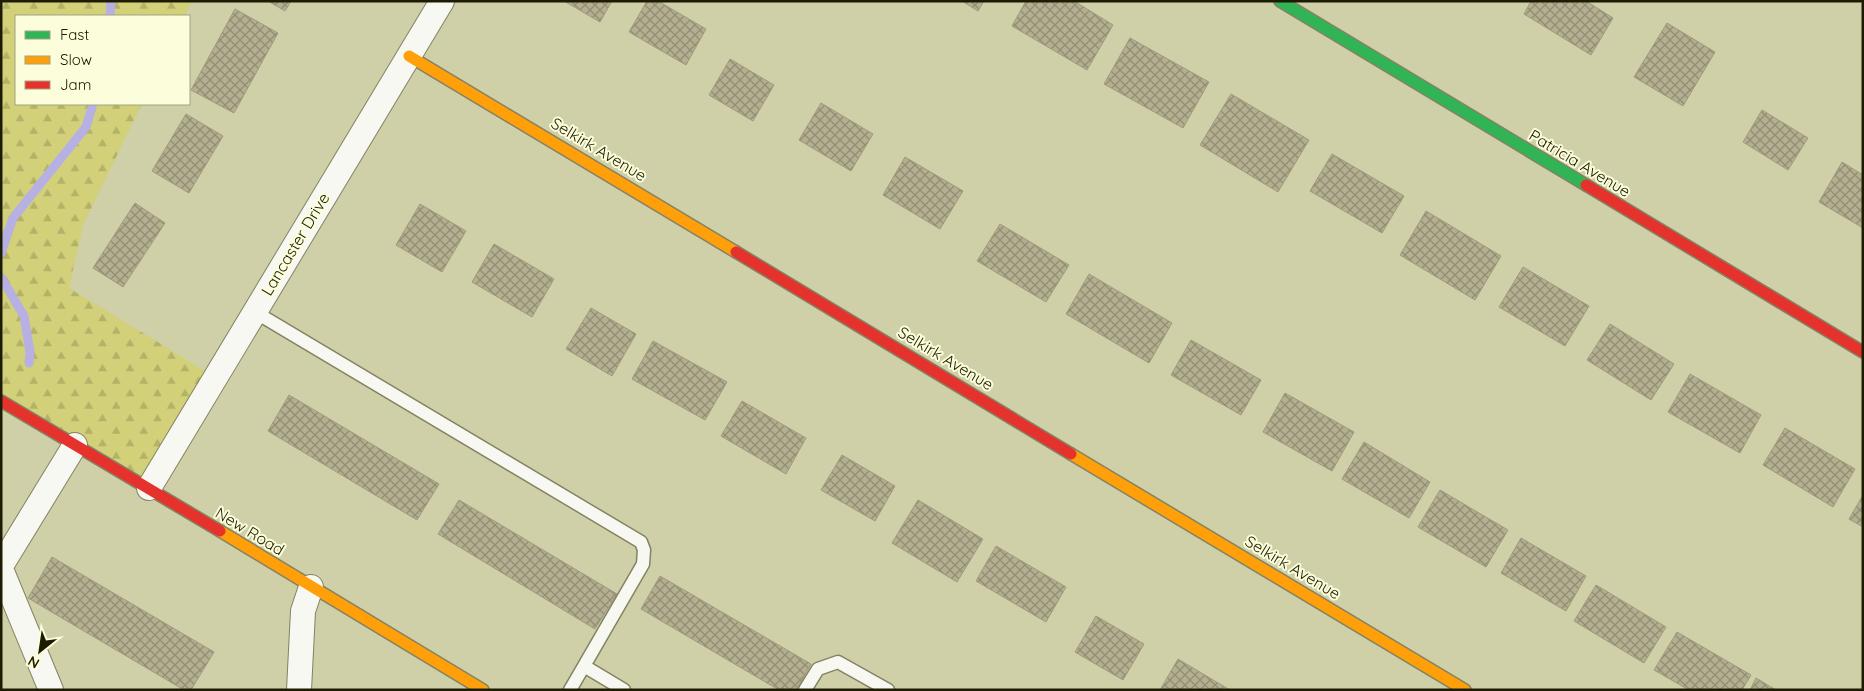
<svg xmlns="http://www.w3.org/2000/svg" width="1864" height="691" viewBox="0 0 1864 691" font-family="Quicksand,sans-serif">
  <defs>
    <pattern id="forest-firs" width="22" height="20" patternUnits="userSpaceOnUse" patternTransform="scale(1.25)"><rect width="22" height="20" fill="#d2d079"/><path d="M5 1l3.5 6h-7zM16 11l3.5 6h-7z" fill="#b4b267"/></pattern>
    <pattern id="building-cross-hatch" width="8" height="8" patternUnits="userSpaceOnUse" patternTransform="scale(1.25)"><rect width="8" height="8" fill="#b4af90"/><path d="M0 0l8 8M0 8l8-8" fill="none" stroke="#928e73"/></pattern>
  </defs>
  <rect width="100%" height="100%" fill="#cfcfa8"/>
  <path fill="url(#forest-firs)" d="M 1,1 L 192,1 L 184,16 L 16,16 L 16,104 L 142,104 L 83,225 L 69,288 L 215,377 L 149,488 L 1,401 Z"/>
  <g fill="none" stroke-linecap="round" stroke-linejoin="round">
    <path stroke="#b7b0e2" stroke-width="9" d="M 110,16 L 111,1
      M 1,253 L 13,218 L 86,127 L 93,104
      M 1,277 L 24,316 L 30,352 L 29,363"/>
  </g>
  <path fill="url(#building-cross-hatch)" stroke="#9f9b7d" d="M 268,1 L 291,1 L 285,11 Z
    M 564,1 L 612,1 L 600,22 Z
    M 647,1 L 658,1 L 706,29 L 686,65 L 629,32 Z
    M 962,1 L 984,1 L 978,11 Z
    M 1026,1 L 1074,1 L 1113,25 L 1087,70 L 1012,26 Z
    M 1531,1 L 1586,1 L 1613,18 L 1591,55 L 1524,14 Z
    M 235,9 L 278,33 L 234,113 L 191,90 Z
    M 1667,23 L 1715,52 L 1683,106 L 1634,77 Z
    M 1130,38 L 1209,82 L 1183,128 L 1104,84 Z
    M 730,59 L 774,85 L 753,121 L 709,95 Z
    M 1231,94 L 1309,140 L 1278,192 L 1200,145 Z
    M 821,103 L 873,134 L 851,171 L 799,140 Z
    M 1762,110 L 1808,138 L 1788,170 L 1743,142 Z
    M 186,114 L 223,136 L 189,193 L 152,171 Z
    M 1332,154 L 1404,196 L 1382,233 L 1310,191 Z
    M 905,157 L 963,191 L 940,229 L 883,195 Z
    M 1842,162 L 1863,175 L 1863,228 L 1819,202 Z
    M 135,203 L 165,223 L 123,287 L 93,268 Z
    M 420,204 L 466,231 L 442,272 L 396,245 Z
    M 1426,211 L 1501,256 L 1475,300 L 1400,255 Z
    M 1000,224 L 1069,265 L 1046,302 L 977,261 Z
    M 494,244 L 554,279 L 532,317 L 472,282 Z
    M 1523,267 L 1589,306 L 1565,346 L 1499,307 Z
    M 1089,274 L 1172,323 L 1149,363 L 1066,314 Z
    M 591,308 L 636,334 L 612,376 L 566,349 Z
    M 1610,324 L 1674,364 L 1651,400 L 1587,360 Z
    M 1191,340 L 1261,380 L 1241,415 L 1171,375 Z
    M 653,341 L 727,382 L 705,420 L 632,379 Z
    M 1690,374 L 1761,415 L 1740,453 L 1668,412 Z
    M 1285,393 L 1354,432 L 1332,471 L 1263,432 Z
    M 289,395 L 439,484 L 417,520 L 268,431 Z
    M 742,401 L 806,438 L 786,474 L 721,436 Z
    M 1785,428 L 1855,469 L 1833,507 L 1763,465 Z
    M 1364,442 L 1430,482 L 1409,518 L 1342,479 Z
    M 842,455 L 895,486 L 875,521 L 821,490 Z
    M 1440,490 L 1508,530 L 1486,567 L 1418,527 Z
    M 1863,495 L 1863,527 L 1849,519 Z
    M 459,500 L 617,594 L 595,629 L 438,534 Z
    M 918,500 L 983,539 L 957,582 L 892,543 Z
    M 1521,538 L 1586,576 L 1566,611 L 1501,573 Z
    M 996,546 L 1066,587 L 1046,622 L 976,581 Z
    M 52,557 L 214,652 L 191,690 L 184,690 L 28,598 Z
    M 660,576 L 811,664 L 796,690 L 779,690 L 641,609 Z
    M 1596,585 L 1666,627 L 1644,663 L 1574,621 Z
    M 1096,616 L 1144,644 L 1123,680 L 1075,652 Z
    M 1677,632 L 1751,675 L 1742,690 L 1689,690 L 1654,670 Z
    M 1178,659 L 1230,690 L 1160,690 Z
    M 1756,678 L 1776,690 L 1750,690 Z"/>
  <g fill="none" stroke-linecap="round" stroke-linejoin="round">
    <defs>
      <path id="lane" d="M 255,312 L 641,542 L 644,550 L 643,564 L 584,666
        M 570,690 L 584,666 L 624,690
        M 805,690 L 818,669 L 838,662 L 888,690"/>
      <path id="street" d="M 149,488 L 442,1
        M 1,566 L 75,445
        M 1,569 L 51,690
        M 299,690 L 303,611 L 311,587"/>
      <path id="fast" d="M 1280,1 L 1586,185"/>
      <path id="slow" d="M 409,56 L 736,252
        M 1071,454 L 1465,690
        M 220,531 L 483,690"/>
      <path id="jam" d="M 1586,185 L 1863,352
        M 736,252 L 1071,454
        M 1,401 L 220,531"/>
    </defs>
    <use href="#lane" stroke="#838364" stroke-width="15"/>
    <use href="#street" stroke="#838364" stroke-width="26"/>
    <use href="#fast" stroke="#838364" stroke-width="14"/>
    <use href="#slow" stroke="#838364" stroke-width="14"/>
    <use href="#jam" stroke="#838364" stroke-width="14"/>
    <use href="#lane" stroke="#f8f8f2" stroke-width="12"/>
    <use href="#street" stroke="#f8f8f2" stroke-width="24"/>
    <use href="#fast" stroke="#30b455" stroke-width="11"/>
    <use href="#slow" stroke="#ff9f0a" stroke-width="11"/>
    <use href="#jam" stroke="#e5322d" stroke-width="11"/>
  </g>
  <g text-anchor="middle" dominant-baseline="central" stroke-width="4" stroke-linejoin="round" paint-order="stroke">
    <g font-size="16" fill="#1d1c02" stroke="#fcfddb">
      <text transform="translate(599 149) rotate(31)">Selkirk Avenue</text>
      <text transform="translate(1580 163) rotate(31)">Patricia Avenue</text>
      <text transform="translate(295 244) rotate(-59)">Lancaster Drive</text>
      <text transform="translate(946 358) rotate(31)">Selkirk Avenue</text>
      <text transform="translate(250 531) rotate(31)">New Road</text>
      <text transform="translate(1293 567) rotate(31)">Selkirk Avenue</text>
    </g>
  </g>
  <rect width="1864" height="691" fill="none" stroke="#1d1c02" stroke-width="5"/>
  <rect x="15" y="15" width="175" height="90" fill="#fcfddb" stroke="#a3a384"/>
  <rect x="25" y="31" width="25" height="8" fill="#30b455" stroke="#a3a384"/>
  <text x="60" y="40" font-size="15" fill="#1d1c02">Fast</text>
  <rect x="25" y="56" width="25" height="8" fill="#ff9f0a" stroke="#a3a384"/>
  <text x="60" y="65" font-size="15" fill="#1d1c02">Slow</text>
  <rect x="25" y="81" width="25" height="8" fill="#e5322d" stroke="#a3a384"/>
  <text x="60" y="90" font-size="15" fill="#1d1c02">Jam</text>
  <g transform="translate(40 651) rotate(210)" stroke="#fcfddb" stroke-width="4" paint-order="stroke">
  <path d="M0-4L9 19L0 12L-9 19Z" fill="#1d1c02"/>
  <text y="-8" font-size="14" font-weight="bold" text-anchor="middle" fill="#1d1c02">N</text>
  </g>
</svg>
